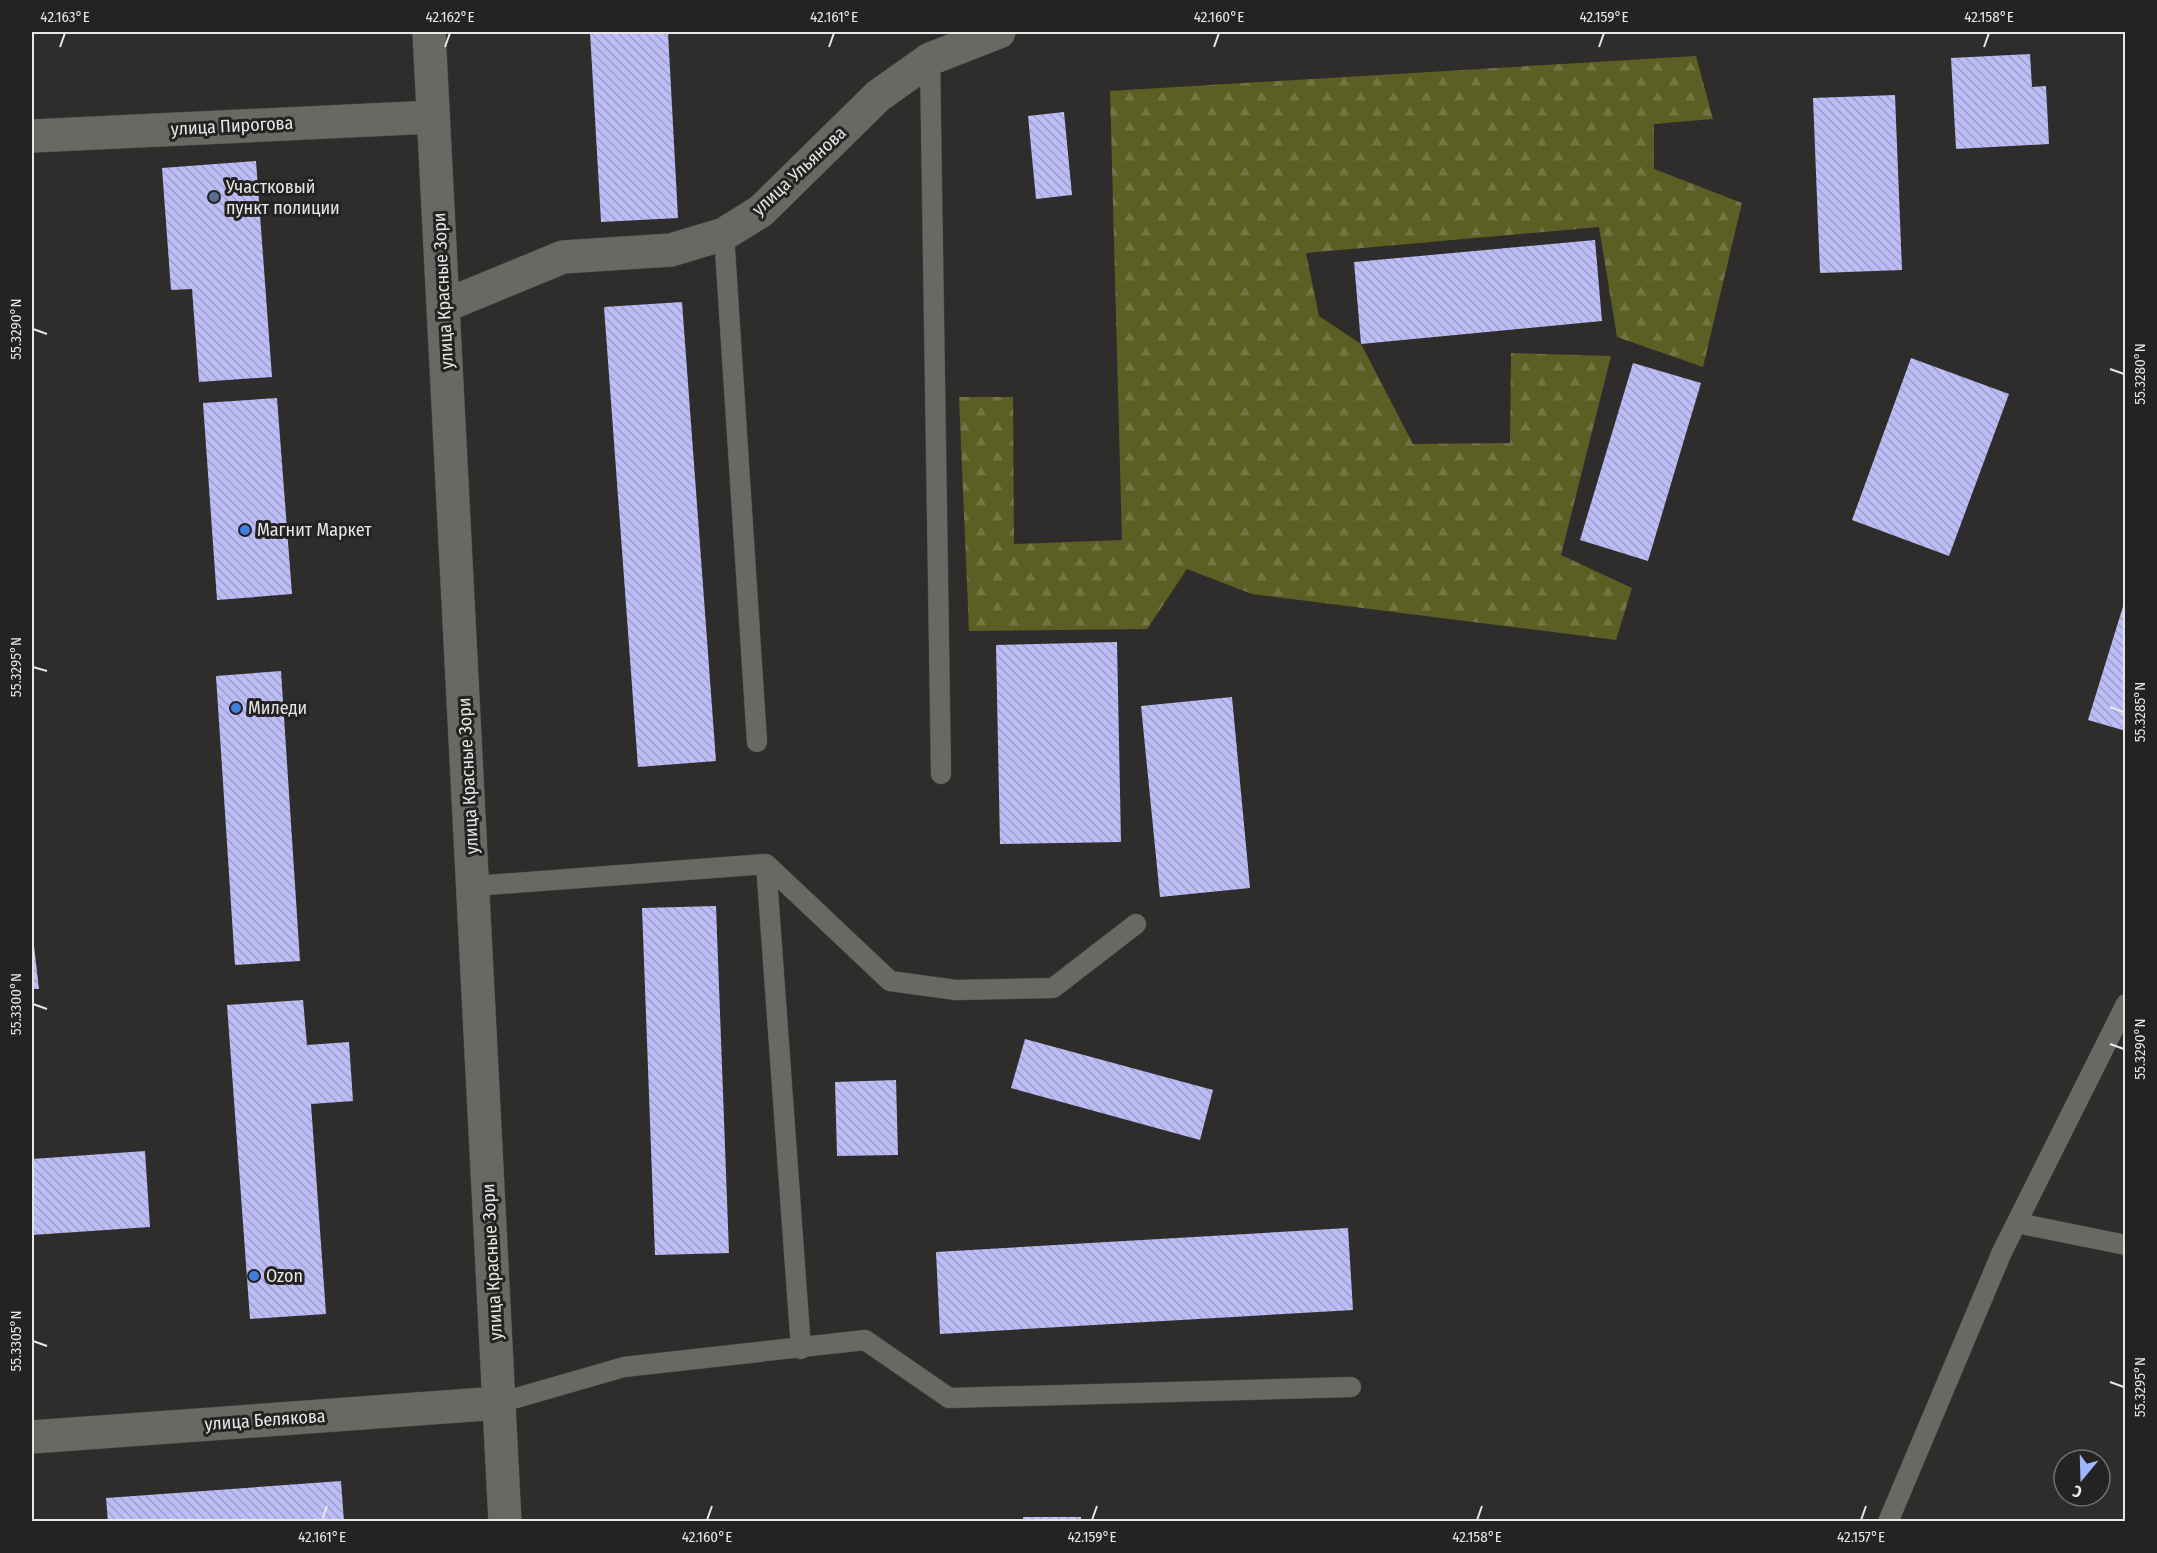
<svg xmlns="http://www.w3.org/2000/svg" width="2157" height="1553" viewBox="0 0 2157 1553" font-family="'Fira Sans Condensed',sans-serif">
  <defs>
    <pattern id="forest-firs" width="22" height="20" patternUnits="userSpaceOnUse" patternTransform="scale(1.5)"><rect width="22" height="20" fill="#5b5f23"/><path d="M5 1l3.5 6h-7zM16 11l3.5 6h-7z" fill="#737643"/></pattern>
    <pattern id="building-back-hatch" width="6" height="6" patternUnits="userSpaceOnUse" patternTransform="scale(1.5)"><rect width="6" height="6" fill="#bcbcf6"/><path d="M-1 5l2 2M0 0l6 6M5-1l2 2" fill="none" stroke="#9e9eca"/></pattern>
  </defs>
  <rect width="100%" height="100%" fill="#2f2d2b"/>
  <path fill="url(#forest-firs)" d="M 1696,56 L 1713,119 L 1654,124 L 1654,169 L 1742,203 L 1703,367 L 1617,337 L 1599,227 L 1306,253 L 1319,316 L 1361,344 L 1413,444 L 1510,443 L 1511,353 L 1611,356 L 1561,555 L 1632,588 L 1616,640 L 1252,594 L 1187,569 L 1147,629 L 969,631 L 959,397 L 1013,397 L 1014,544 L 1122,540 L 1110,91 Z"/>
  <path fill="url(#building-back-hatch)" d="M 590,32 L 668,32 L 678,218 L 601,222 Z
    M 2030,54 L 2032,87 L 2046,86 L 2049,144 L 1956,149 L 1951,58 Z
    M 1895,95 L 1902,270 L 1820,273 L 1813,98 Z
    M 1064,112 L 1072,195 L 1036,199 L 1028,116 Z
    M 256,161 L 272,377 L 199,382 L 192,289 L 171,290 L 162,168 Z
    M 1595,240 L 1602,321 L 1361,344 L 1354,262 Z
    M 682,302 L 716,761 L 638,767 L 604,307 Z
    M 1911,358 L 2009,394 L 1949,556 L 1852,520 Z
    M 1633,363 L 1701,383 L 1648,561 L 1580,540 Z
    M 277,398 L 292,594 L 217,600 L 203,403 Z
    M 2125,600 L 2126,600 L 2126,731 L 2088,720 Z
    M 1117,642 L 1121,842 L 1000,844 L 996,645 Z
    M 281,671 L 300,961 L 235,965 L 216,676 Z
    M 1232,697 L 1250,888 L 1160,897 L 1141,706 Z
    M 716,906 L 729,1253 L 655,1255 L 642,908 Z
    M 32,937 L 33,937 L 39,989 L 32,989 Z
    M 303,1000 L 307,1045 L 349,1042 L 353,1101 L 311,1104 L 326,1314 L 250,1319 L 227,1005 Z
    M 1025,1039 L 1213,1090 L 1200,1140 L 1011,1088 Z
    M 896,1080 L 898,1155 L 837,1156 L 835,1082 Z
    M 145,1151 L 150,1227 L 32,1235 L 32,1159 Z
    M 1348,1228 L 1353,1310 L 940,1334 L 936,1252 Z
    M 341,1481 L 344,1522 L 108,1522 L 106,1498 Z
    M 1023,1517 L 1081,1517 L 1081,1522 L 1023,1522 Z"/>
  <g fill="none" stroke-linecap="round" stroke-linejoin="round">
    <defs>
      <path id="service" d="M 930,59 L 941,774
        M 724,234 L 757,742
        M 766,864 L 890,981 L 956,990 L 1053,988 L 1136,924
        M 474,886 L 766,864 L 801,1349
        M 2017,1223 L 2126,1245
        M 499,1403 L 624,1367 L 865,1340 L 949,1398 L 1351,1387
        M 1888,1522 L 2002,1252 L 2126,1004"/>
      <path id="minor" d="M 32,136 L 433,117
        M 444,306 L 563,257 L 671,250 L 724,234 L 761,211 L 878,96 L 930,59 L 999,32
        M 32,1437 L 499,1403"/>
      <path id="secondary" d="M 429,32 L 505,1522"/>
    </defs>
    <use href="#service" stroke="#494845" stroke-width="21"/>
    <use href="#minor" stroke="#494845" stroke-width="34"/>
    <use href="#secondary" stroke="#494845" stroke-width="34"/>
    <use href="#service" stroke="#6a6865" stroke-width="20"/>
    <use href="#minor" stroke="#6a6865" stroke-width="33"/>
    <use href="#secondary" stroke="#6a6865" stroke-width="33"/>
  </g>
  <path fill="none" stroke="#e8e7e5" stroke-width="2" d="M 60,47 L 65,33M 445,47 L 450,33M 829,47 L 834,33M 1214,47 L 1219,33M 1599,47 L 1604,33M 1984,47 L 1989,33M 33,329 L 47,334M 2110,369 L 2124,374M 33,667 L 47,671M 2110,707 L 2124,712M 33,1004 L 47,1009M 2110,1044 L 2124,1049M 33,1341 L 47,1346M 2110,1382 L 2124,1387M 322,1520 L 327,1506M 707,1520 L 712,1506M 1092,1520 L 1097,1506M 1477,1520 L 1482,1506M 1861,1520 L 1866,1506"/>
  <circle fill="#5c6f8a" stroke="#252321" stroke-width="2" cx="214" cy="197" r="6"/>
  <g fill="#3f7fe0" stroke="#252321" stroke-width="2">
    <circle cx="245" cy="530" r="6"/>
    <circle cx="236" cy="708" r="6"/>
    <circle cx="254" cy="1276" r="6"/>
  </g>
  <g text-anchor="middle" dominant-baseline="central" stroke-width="6" stroke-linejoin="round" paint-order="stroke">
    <g font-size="18" fill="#e8e7e5" stroke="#252321">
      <text transform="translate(232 126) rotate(-3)">улица Пирогова</text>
      <text transform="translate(799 171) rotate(-43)">улица Ульянова</text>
      <text transform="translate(443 291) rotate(-93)">улица Красные Зори</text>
      <text transform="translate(468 776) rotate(-93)">улица Красные Зори</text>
      <text transform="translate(492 1262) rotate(-93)">улица Красные Зори</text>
      <text transform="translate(265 1420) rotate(-4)">улица Белякова</text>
    </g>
    <g font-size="18" fill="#e8e7e5" stroke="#252321" text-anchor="start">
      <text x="226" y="187">Участковый<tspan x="226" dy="21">пункт полиции</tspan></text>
      <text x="257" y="530">Магнит Маркет</text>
      <text x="248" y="708">Миледи</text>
      <text x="266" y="1276">Ozon</text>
    </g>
  </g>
  <rect width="2157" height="1553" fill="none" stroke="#252321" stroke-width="66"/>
  <g transform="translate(2082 1478) rotate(199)"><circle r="28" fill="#252321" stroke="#73716f" stroke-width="1.5"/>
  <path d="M0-4.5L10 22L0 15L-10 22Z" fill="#9eb4fd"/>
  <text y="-9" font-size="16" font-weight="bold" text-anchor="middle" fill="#e8e7e5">С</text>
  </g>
  <rect x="33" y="33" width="2091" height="1487" fill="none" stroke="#e8e7e5" stroke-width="2"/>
  <g font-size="15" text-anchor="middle" fill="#e8e7e5">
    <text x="65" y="22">42.163°E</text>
    <text x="450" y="22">42.162°E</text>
    <text x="834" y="22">42.161°E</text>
    <text x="1219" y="22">42.160°E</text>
    <text x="1604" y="22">42.159°E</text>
    <text x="1989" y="22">42.158°E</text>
    <text transform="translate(16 329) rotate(-90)" y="5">55.3290°N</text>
    <text transform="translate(2140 374) rotate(-90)" y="5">55.3280°N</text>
    <text transform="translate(16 667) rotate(-90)" y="5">55.3295°N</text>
    <text transform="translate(2140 712) rotate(-90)" y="5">55.3285°N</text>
    <text transform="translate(16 1004) rotate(-90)" y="5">55.3300°N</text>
    <text transform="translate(2140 1049) rotate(-90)" y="5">55.3290°N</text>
    <text transform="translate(16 1341) rotate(-90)" y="5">55.3305°N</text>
    <text transform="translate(2140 1387) rotate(-90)" y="5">55.3295°N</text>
    <text x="322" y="1542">42.161°E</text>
    <text x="707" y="1542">42.160°E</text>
    <text x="1092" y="1542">42.159°E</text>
    <text x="1477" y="1542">42.158°E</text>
    <text x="1861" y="1542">42.157°E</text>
  </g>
</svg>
